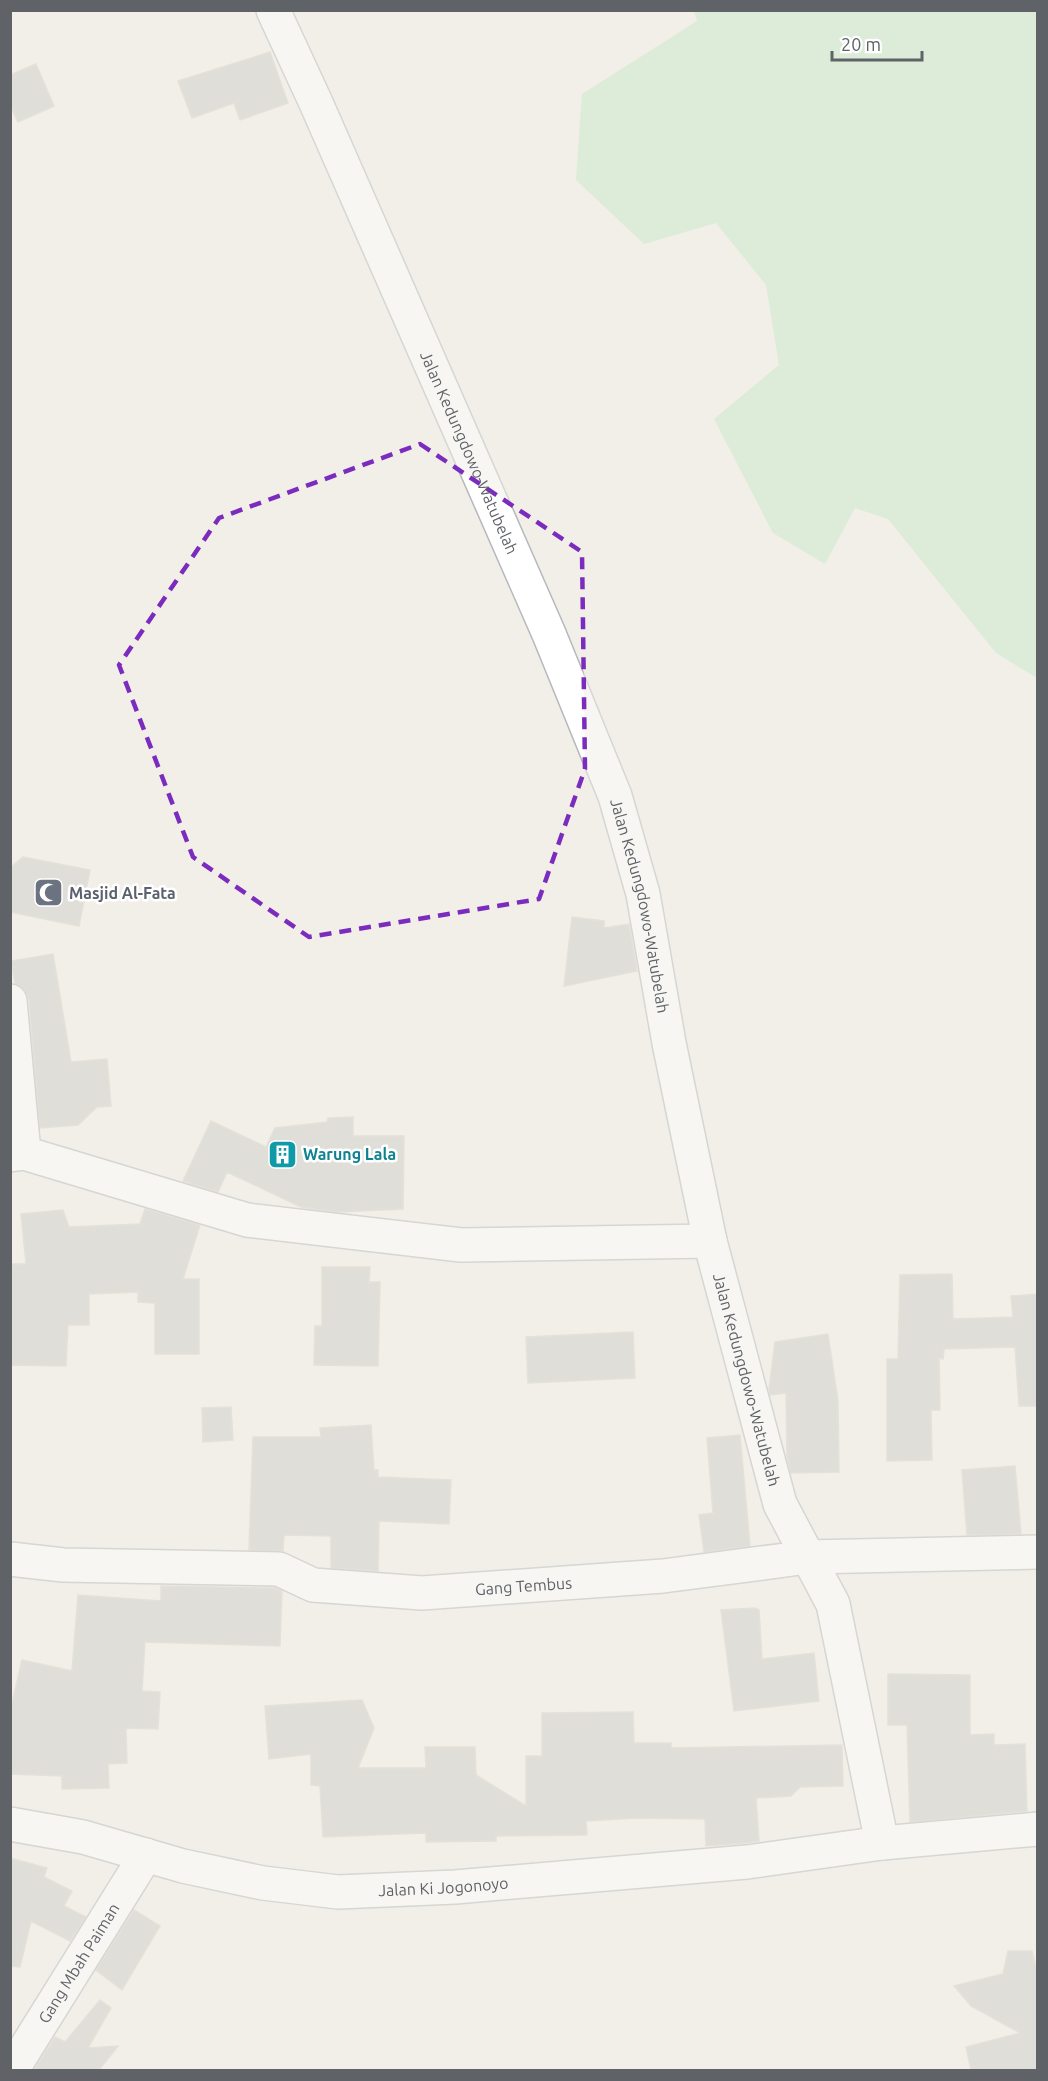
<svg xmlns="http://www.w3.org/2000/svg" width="1048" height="2081" viewBox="0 0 1048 2081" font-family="Ubuntu,sans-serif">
  <rect width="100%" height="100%" fill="#f1efe8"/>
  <path fill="#c5e8c5" d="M 694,11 L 1037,11 L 1037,678 L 996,653 L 888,519 L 855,508 L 825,564 L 773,533 L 714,419 L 779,365 L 766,285 L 716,223 L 644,244 L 576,180 L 582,94 L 697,21 Z"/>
  <path fill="#cccac5" stroke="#d6d1c6" stroke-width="1.5" d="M 270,52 L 288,103 L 240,120 L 234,103 L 192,118 L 178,81 Z
    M 36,64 L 54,106 L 18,122 L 10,105 L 10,75 Z
    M 23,857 L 90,870 L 79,926 L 10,912 L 12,866 Z
    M 572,917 L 604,921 L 604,928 L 629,924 L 637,971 L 564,986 Z
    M 53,954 L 71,1062 L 107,1059 L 111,1106 L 97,1107 L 78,1125 L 40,1128 L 29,999 L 25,990 L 15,983 L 11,961 Z
    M 353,1117 L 353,1136 L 404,1136 L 403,1209 L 337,1212 L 301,1207 L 227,1172 L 218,1192 L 183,1181 L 211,1121 L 266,1147 L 275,1128 L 327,1122 L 328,1118 Z
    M 145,1209 L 200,1225 L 183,1279 L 199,1279 L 199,1354 L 155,1354 L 155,1303 L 138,1302 L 138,1292 L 89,1294 L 89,1325 L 68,1325 L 66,1366 L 10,1365 L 10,1264 L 26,1264 L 21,1214 L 63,1210 L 69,1227 L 140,1224 Z
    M 322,1267 L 370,1267 L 369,1282 L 380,1282 L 378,1366 L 314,1365 L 315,1326 L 322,1326 Z
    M 952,1274 L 953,1319 L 1013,1317 L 1011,1296 L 1038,1294 L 1038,1406 L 1019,1406 L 1015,1347 L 944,1349 L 943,1359 L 939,1358 L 940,1410 L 931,1410 L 932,1460 L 887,1461 L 887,1359 L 898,1359 L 900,1275 Z
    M 633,1332 L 635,1378 L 528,1383 L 526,1337 Z
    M 828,1334 L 838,1401 L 839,1472 L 791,1473 L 787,1456 L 786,1393 L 770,1395 L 769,1389 L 775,1342 Z
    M 231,1407 L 233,1440 L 203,1442 L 202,1408 Z
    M 371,1425 L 374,1470 L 378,1470 L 378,1477 L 451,1480 L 449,1524 L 379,1521 L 378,1571 L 331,1568 L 331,1536 L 284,1535 L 283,1551 L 249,1550 L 253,1437 L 321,1437 L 320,1428 Z
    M 740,1435 L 750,1546 L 704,1552 L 699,1515 L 713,1513 L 707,1438 Z
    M 1015,1466 L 1021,1534 L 967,1535 L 962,1470 Z
    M 161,1586 L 275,1588 L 282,1591 L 280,1646 L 145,1642 L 142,1691 L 160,1692 L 158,1729 L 126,1728 L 127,1763 L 108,1764 L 109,1788 L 62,1789 L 62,1776 L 10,1774 L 10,1712 L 22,1660 L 72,1671 L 78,1595 L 161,1601 Z
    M 755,1608 L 759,1610 L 762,1659 L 814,1653 L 819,1701 L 734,1711 L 721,1610 Z
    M 888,1674 L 970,1675 L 970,1735 L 994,1734 L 994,1745 L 1025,1744 L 1027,1811 L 910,1822 L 907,1725 L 888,1725 Z
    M 362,1700 L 374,1728 L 358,1768 L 426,1768 L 425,1747 L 475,1747 L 476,1775 L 526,1806 L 526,1756 L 542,1756 L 542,1713 L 633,1712 L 634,1743 L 671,1743 L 671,1748 L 842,1745 L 843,1786 L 800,1787 L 791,1796 L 756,1798 L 759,1841 L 745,1843 L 706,1846 L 705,1819 L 637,1818 L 586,1821 L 587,1835 L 496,1836 L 496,1841 L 426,1842 L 426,1833 L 323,1837 L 320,1786 L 311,1785 L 311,1754 L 269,1759 L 265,1706 Z
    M 10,1858 L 47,1868 L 44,1877 L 72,1891 L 64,1906 L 86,1917 L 70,1941 L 31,1921 L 20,1967 L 10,1966 Z
    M 134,1910 L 160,1926 L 122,1990 L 96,1970 Z
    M 1008,1951 L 1032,1951 L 1038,1976 L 1038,2070 L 971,2070 L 966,2047 L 1020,2033 L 971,2006 L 954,1986 L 1003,1974 Z
    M 100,2000 L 111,2008 L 88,2048 L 118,2046 L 99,2070 L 34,2070 L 55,2037 L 65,2042 Z"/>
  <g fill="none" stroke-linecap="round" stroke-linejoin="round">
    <defs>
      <g id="minor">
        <path id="s1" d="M 273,10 L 316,103 L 549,634 L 615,796 L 643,894 L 669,1043 L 710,1241 L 780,1504 L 833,1604 L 882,1843"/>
        <path d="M 10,1001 L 24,1153"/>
        <path d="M 10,1155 L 24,1153 L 247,1220 L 461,1245 L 710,1241"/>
        <path id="s2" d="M 10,1559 L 63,1565 L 279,1569 L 313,1585 L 422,1593 L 663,1576 L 808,1557 L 1038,1552"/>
        <path id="s3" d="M 10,1824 L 83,1837 L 183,1866 L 263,1883 L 338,1892 L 455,1887 L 747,1862 L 882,1843 L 1038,1829"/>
        <path id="s4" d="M 12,2070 L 146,1855"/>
      </g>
    </defs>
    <use href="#minor" stroke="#b5b8bc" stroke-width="36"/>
    <use href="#minor" stroke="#fff" stroke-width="33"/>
  </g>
  <path d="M0 0H1048V2081H0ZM 420,444 L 582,552 L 585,769 L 539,899 L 309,937 L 193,857 L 119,665 L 219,518 Z" fill="#f1efe8" fill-opacity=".55" fill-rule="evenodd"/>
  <path fill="none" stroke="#7b2cbf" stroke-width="4.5" stroke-dasharray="12 8" stroke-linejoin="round" d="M 420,444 L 582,552 L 585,769 L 539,899 L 309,937 L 193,857 L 119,665 L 219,518 Z"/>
  <defs>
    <symbol id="mosque-square" viewBox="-11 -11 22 22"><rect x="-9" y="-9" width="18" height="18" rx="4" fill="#6b7280" stroke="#fff"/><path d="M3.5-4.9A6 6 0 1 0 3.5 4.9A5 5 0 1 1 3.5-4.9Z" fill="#fff"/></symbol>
    <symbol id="building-square" viewBox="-11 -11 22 22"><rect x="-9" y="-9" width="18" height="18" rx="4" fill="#0f9aa8" stroke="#fff"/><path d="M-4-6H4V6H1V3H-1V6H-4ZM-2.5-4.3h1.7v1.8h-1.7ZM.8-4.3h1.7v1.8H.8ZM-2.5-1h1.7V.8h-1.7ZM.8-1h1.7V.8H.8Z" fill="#fff"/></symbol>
  </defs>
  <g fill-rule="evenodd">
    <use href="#mosque-square" x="32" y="876" width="33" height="33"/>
    <use href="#building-square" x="266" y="1138" width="33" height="33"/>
  </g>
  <g text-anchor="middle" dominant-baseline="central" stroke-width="5" stroke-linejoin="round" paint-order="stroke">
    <g font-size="16" fill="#5f6368" stroke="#fff">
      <text stroke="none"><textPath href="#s1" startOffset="484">Jalan Kedungdowo-Watubelah</textPath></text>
      <text stroke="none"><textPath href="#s1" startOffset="970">Jalan Kedungdowo-Watubelah</textPath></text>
      <text stroke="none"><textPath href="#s1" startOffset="1456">Jalan Kedungdowo-Watubelah</textPath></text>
      <text stroke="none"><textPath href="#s2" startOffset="518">Gang Tembus</textPath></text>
      <text stroke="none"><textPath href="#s3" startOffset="441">Jalan Ki Jogonoyo</textPath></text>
      <text stroke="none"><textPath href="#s4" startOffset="126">Gang Mbah Paiman</textPath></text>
    </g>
    <g font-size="16" font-weight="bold" fill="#5b616d" stroke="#fff" text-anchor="start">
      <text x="69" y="893">Masjid Al-Fata</text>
    </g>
    <g font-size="16" font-weight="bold" fill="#0d838f" stroke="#fff" text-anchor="start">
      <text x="303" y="1154">Warung Lala</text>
    </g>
  </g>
  <rect width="1048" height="2081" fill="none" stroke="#5f6368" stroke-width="24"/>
  <path d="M832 51v9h90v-9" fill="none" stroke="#5f6368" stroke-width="3"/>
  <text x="841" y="51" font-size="18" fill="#5f6368" stroke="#ffffff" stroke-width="4.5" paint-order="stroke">20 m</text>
</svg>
